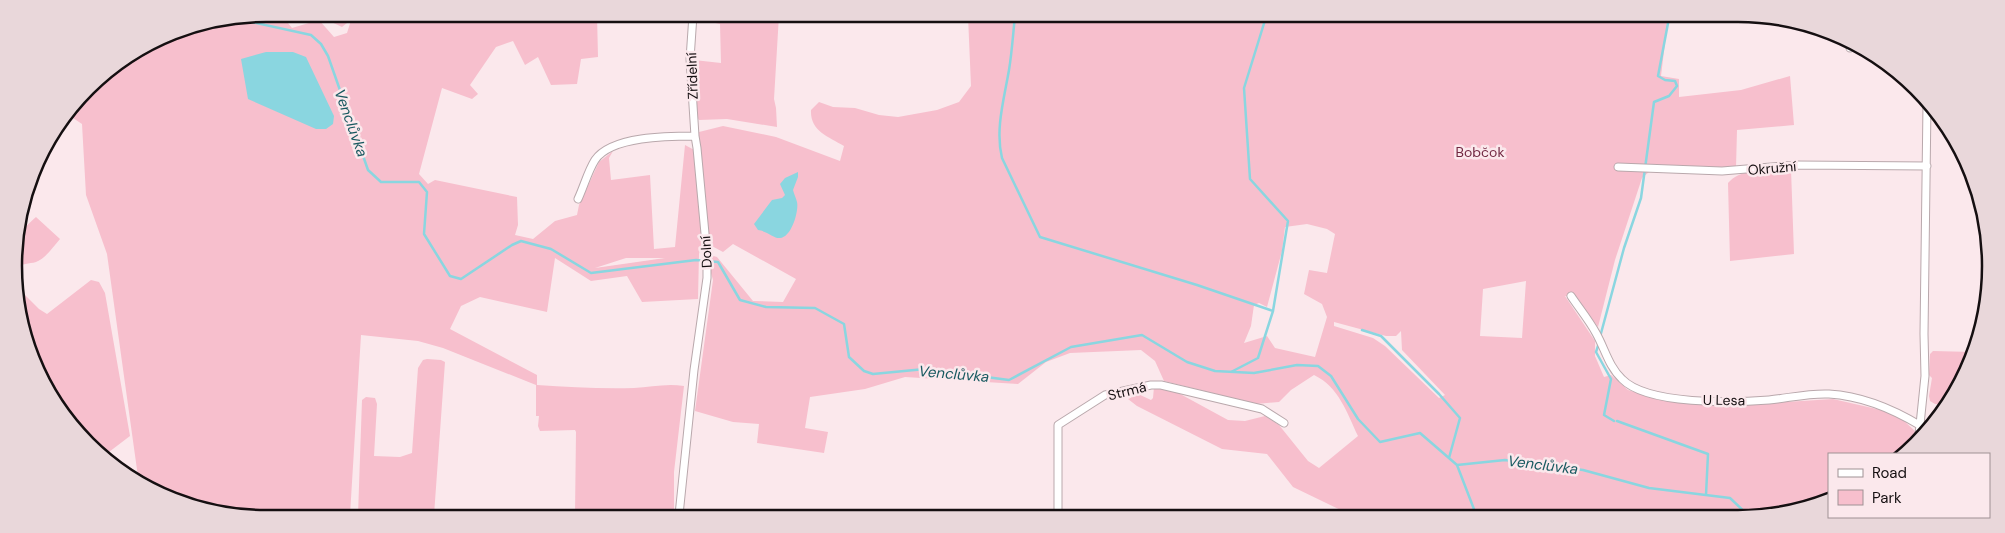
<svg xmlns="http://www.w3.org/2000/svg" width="2005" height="533" viewBox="0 0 2005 533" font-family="'DM Sans',sans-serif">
  <rect width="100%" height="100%" fill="#fbe8ec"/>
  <path fill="#f7bfcd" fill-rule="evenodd" d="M 266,14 L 350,14 L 347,23 L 342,27 L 323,18 L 303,16 L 284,18 L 292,28 L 319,20 L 334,37 L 347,33 L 353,14 L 597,15 L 598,57 L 581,59 L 577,84 L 551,85 L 538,57 L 525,65 L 513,41 L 496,47 L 470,85 L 478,94 L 472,99 L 442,88 L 419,174 L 428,184 L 435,180 L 517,197 L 518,225 L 515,235 L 533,239 L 555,221 L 577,215 L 579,205 L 599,162 L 613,151 L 609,158 L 611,180 L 650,175 L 654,249 L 675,247 L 685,145 L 698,152 L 699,132 L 723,126 L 776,137 L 840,161 L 844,146 C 828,136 810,131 811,110 L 819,102 L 833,107 L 855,108 L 879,115 L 898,117 L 937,110 L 959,102 L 971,86 L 968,16 L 1668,18 L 1661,76 L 1679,79 L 1679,97 L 1741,90 L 1790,76 L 1794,125 L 1737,130 L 1736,168 L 1657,165 L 1642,178 L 1615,260 L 1598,327 L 1576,298 L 1565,296 L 1595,341 L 1595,356 L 1604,377 L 1611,375 L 1628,390 L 1654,398 L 1739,405 L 1833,399 L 1881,410 L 1900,417 L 1917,433 L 1914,447 L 1905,454 L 1829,454 L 1829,500 L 1771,517 L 1353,516 L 1293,487 L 1267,454 L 1222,449 L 1137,406 L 1128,399 L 1138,394 L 1151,400 L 1153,398 L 1154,387 L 1171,389 L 1228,420 L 1245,421 L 1265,416 L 1279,425 L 1308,461 L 1319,468 L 1358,436 C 1347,413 1339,387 1314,375 L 1291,390 L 1279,402 L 1256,404 L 1164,381 L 1155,361 L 1141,350 L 1070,353 L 1046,362 L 1018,384 L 905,377 L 865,389 L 810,397 L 805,428 L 828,432 L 824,453 L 757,443 L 759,424 L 733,422 L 695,411 L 713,280 L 709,266 L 710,255 L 717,257 L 753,301 L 783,302 L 796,279 L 733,244 L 723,252 L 710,245 L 707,216 L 699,254 L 698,299 L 642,302 L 627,276 L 591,281 L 555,258 L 547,312 L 480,297 L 461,306 L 450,329 L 537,375 L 537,385 C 569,387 601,389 634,388 C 651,387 667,383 684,386 L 674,472 L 674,515 L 575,515 L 576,432 L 575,430 L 540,431 L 538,426 L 539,416 L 536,416 L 536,385 L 443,348 L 418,341 L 361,335 L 350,515 L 217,514 L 139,484 L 107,254 L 86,195 L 82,124 L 70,116 L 100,77 L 170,33 ZM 1307,224 L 1327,229 L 1335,234 L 1327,273 L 1309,270 L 1304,294 L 1322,304 L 1327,317 L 1315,357 L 1275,348 L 1267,336 L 1244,343 L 1251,326 L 1254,305 L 1259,303 L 1267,307 L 1282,251 L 1285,227 ZM 626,258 L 665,258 L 595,268 ZM 1526,281 L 1522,338 L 1480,336 L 1483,289 ZM 1334,322 L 1386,336 L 1396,336 L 1401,331 L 1402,350 L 1445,395 L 1439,398 L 1385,346 L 1373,338 L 1334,326 Z
    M 697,15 L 779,15 L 774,99 L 776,108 L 777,127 L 727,119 L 699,120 L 695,113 L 694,60 L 721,63 L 720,24 L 697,19 Z
    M 1791,169 L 1794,254 L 1730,261 L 1728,183 C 1742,167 1770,170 1791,169 Z
    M 36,217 L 60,239 C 53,247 46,258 36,262 C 29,264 22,263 16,268 C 13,240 16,235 36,217 Z
    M 91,280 L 99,282 L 105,293 L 130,436 L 105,455 L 66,421 L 22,332 L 18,288 L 39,309 L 47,314 Z
    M 1974,350 L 1975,350 L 1965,379 L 1946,405 L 1935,404 L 1930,401 L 1929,396 L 1932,378 L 1929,375 L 1930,354 L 1933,351 L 1973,352 Z
    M 427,359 L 441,360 L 445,362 L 434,515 L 358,515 L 362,400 L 366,397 L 375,398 L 377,404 L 374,456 L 400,457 L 412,453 L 418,368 L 423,360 Z"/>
  <path fill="#8ad6e0" d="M 266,52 L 293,52 L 306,57 L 334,116 L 333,124 L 326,129 L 316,129 L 248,99 L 241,59 Z
    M 798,172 L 798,177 L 793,190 C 794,194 796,198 797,202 C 799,210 792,237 780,238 C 775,239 767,231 758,230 L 754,224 L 772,200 L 782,198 L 785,195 L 780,184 L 785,178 Z"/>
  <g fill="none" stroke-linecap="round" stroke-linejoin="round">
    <path stroke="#8ad6e0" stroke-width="2.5" d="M 1015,16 C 1013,34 1012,52 1009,70 C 1004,99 995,130 1002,158 L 1040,237 L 1197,285 L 1273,311
      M 238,19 L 311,35 L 321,44 L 328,56 L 368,170 L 381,182 L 419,182 L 427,192 L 424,234 L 450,276 L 461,279 L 512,245 L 521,241 L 551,249 L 591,273 L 696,260 L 718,262 L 740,300 L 766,307 L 815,308 L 844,324 L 849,357 L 864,371 L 873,374 L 925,369 L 1009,380 L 1071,347 L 1142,335 L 1187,362 L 1215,371 L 1254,373 L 1297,365 L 1318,366 L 1331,376 L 1358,419 L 1380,442 L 1420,433 L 1457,465 L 1505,460 L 1583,470 L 1649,488 L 1730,498 L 1750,517
      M 1362,330 L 1381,336 L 1439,394 L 1460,418 L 1449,458
      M 1600,337 L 1624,248 L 1641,198 L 1654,102 L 1669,96 L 1677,86 L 1675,81 L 1665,80 L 1658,76 L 1669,18
      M 1599,343 L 1596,352 L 1611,379 L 1604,415 L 1614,421
      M 1231,372 L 1258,358 L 1273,311 L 1288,221 L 1250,179 L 1244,88 L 1266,17
      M 1617,421 L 1708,454 L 1706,495
      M 1928,422 L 1933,423
      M 1457,465 L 1477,517"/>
    <defs>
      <path id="minor" d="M 693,15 L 690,59 L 695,136
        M 1850,44 L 1850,48
        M 1618,167 L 1722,171 L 1797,165 L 1927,166
        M 578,199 C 584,186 588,171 595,160 C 611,136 669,136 695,136 L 697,148 L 707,255 L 707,278 L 694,370 L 679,515
        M 1571,296 C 1579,308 1589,320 1596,333 C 1605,349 1609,367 1622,379 C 1647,405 1734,403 1769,400 C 1789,398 1809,393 1829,394 C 1863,396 1893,409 1921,426
        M 1918,444 L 1925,376 L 1924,334 L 1927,104
        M 1058,516 L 1058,425 L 1105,395 L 1151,385 L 1161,385 L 1262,409 L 1284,423"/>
    </defs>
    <use href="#minor" stroke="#b9a8ac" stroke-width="9"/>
    <use href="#minor" stroke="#fff" stroke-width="7"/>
  </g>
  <g text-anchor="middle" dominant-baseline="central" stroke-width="5" stroke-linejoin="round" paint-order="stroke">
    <g font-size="14" fill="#150f11" stroke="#fbe8ec">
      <text transform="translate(692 76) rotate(-92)">Zřídelní</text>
      <text transform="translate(1772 168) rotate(-5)">Okružní</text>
      <text transform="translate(706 252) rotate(-93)">Dolní</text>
      <text transform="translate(1127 391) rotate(-14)">Strmá</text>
      <text transform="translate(1724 400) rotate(1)">U Lesa</text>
    </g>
    <g font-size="14" fill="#712741" stroke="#fbe8ec">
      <text x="1480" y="152">Bobčok</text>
    </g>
    <g font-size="15" font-style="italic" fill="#185960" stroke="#fbe8ec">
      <text transform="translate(351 123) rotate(70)">Venclůvka</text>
      <text transform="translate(954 374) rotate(5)">Venclůvka</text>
      <text transform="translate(1543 465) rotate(7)">Venclůvka</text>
    </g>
  </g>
  <path d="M0 0H2005V533H0ZM266 22H1738A244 244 0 0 1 1982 266V266A244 244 0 0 1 1738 510H266A244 244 0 0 1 22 266V266A244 244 0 0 1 266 22Z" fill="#e9d7da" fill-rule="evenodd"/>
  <path fill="none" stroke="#150f11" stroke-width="2.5" d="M266 22H1738A244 244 0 0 1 1982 266V266A244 244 0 0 1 1738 510H266A244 244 0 0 1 22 266V266A244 244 0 0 1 266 22Z"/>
  <rect x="1828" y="453" width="162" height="65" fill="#fbe8ec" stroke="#9f9194"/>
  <rect x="1838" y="469" width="25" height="8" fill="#ffffff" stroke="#9f9194"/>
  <text x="1872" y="478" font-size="15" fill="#150f11">Road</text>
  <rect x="1838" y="490" width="25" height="15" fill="#f7bfcd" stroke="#9f9194"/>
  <text x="1872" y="503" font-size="15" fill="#150f11">Park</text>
</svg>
